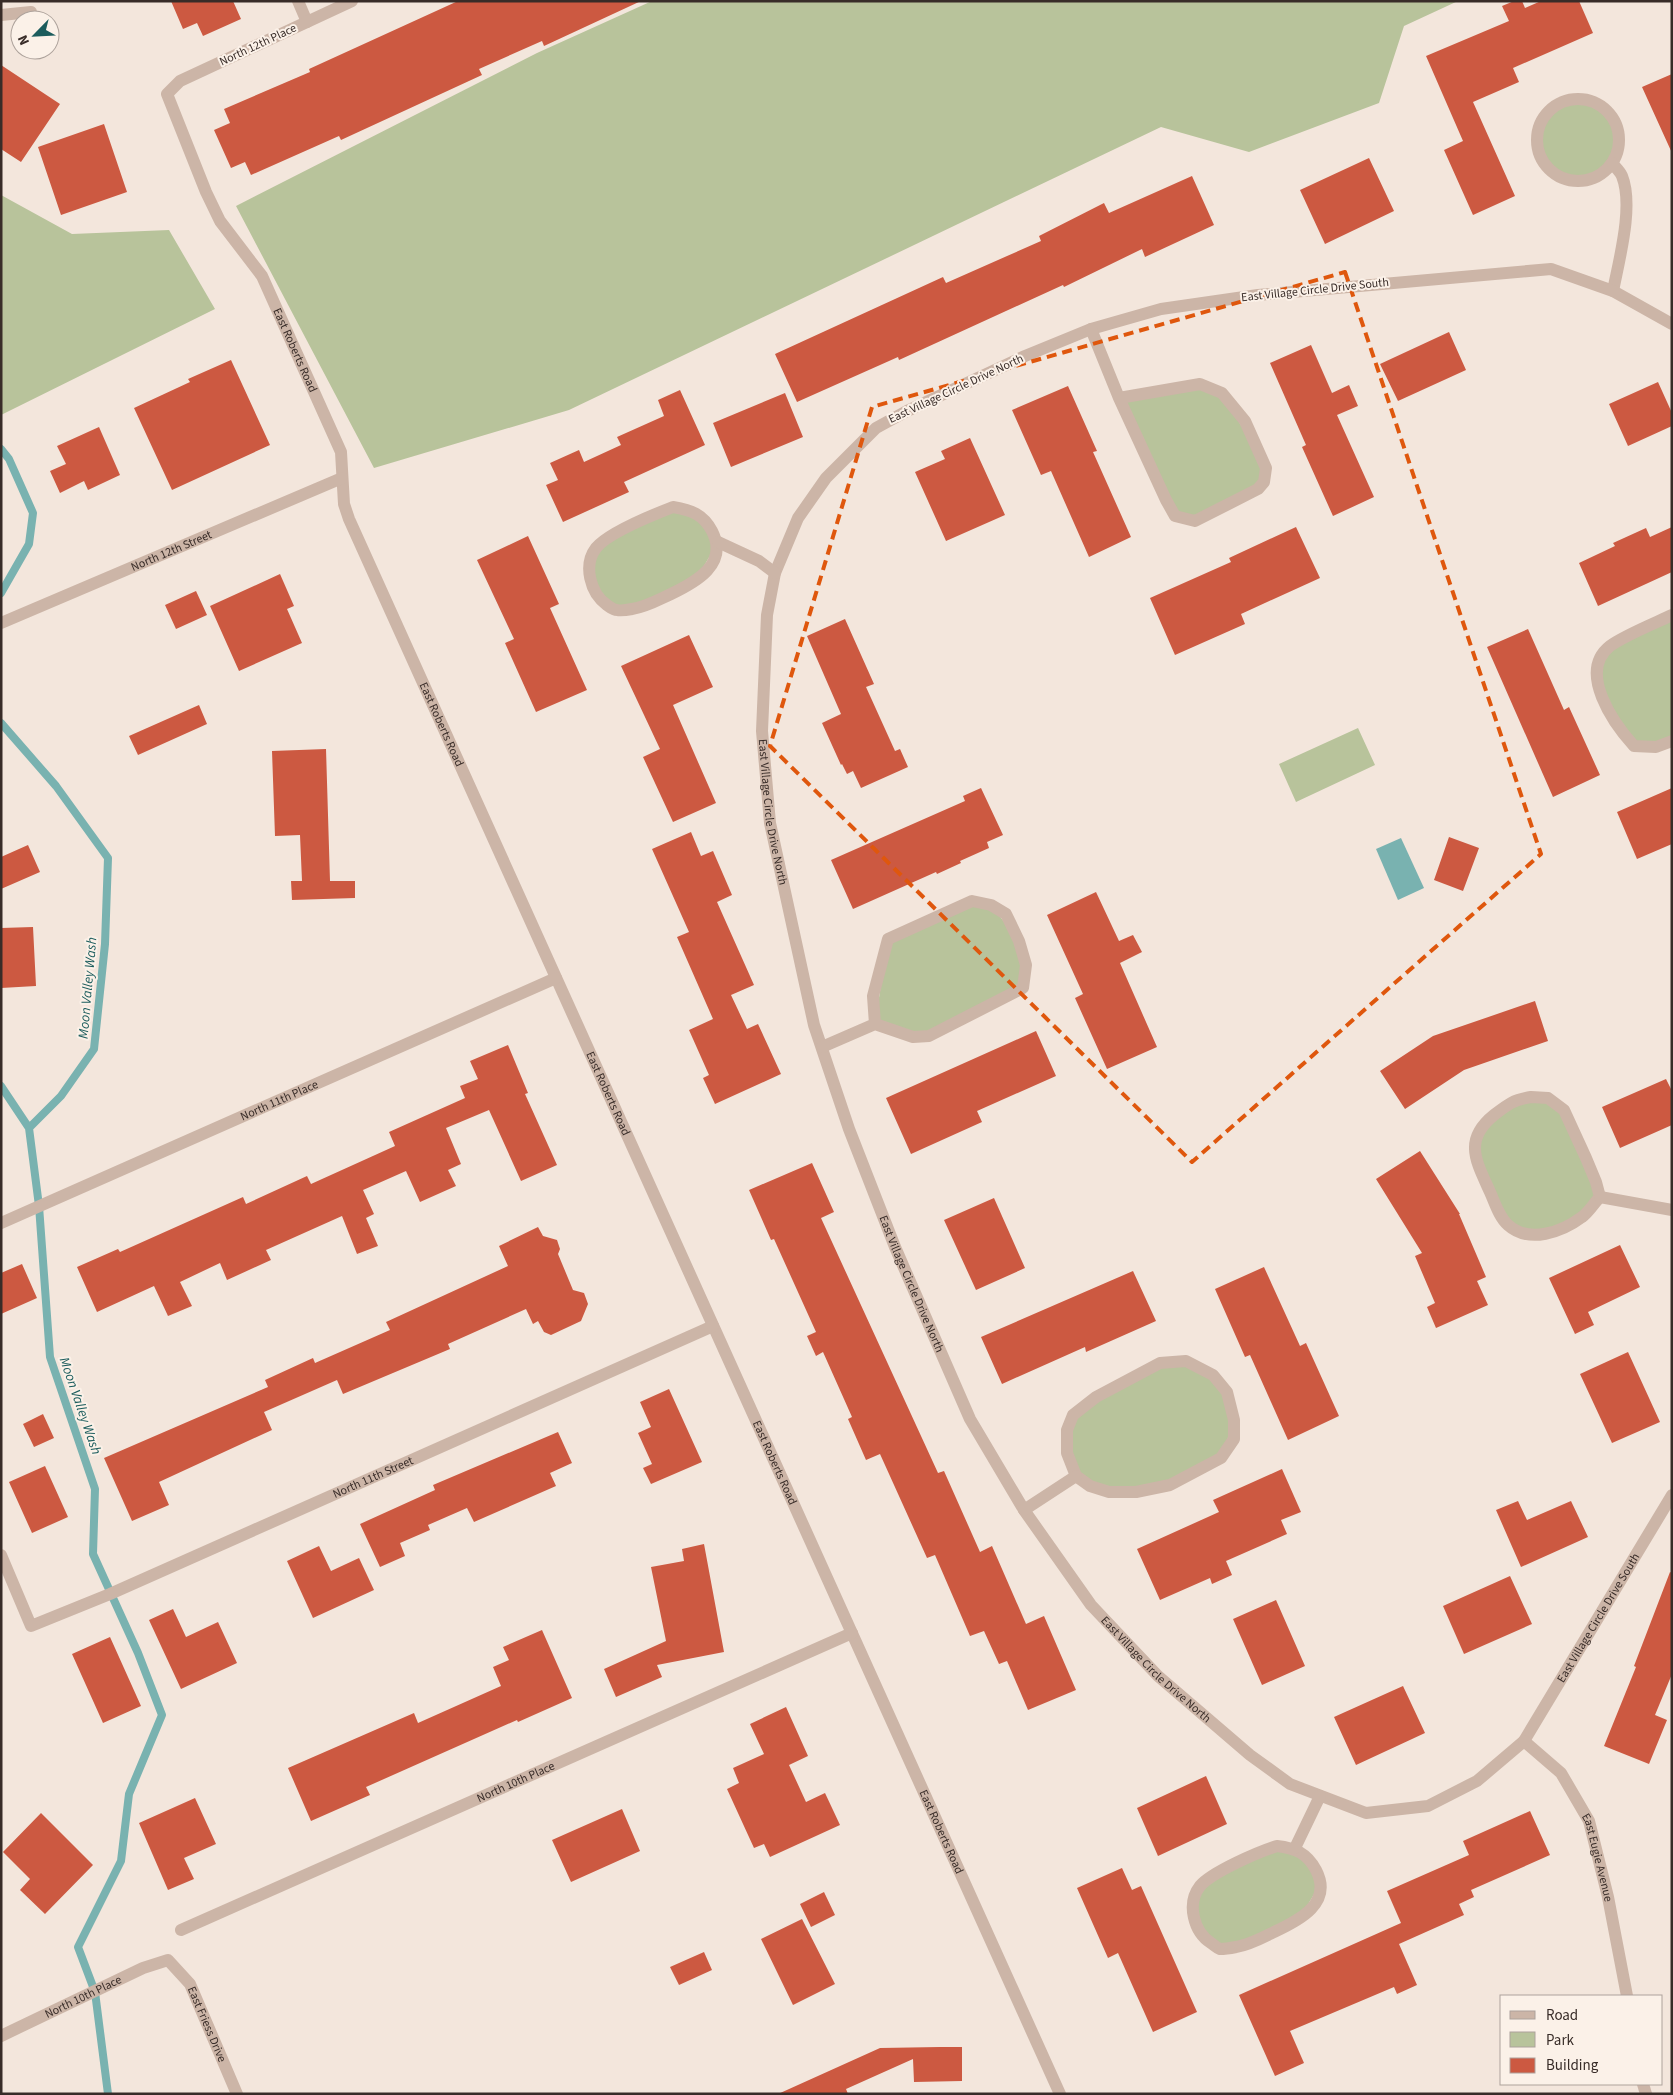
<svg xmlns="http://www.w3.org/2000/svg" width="1673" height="2095" viewBox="0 0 1673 2095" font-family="'Source Sans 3',sans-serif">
  <rect width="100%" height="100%" fill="#f3e6dc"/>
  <path fill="#b8c39b" d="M 652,1 L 1458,1 L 1404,26 L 1379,103 L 1249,152 L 1161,127 L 569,410 L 374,468 L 236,206 L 537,53 Z
    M1537 140a41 41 0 1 1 82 0a41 41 0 1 1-82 0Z
    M 1,195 L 72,234 L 169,230 L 215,309 L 1,415 Z
    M 1200,384 L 1222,393 L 1266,468 L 1264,482 L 1195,521 L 1175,516 L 1119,398 Z
    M 691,510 L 718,542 L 694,583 L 615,611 L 591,584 L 596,548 L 653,515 Z
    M 1672,615 L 1672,741 L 1634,746 L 1605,705 L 1599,658 Z
    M 1358,728 L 1375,765 L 1296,802 L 1279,764 Z
    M 972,901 L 991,905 L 1019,941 L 1023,988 L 929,1036 L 875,1024 L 888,939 Z
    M 1531,1097 L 1564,1110 L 1600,1197 L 1583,1217 L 1539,1236 L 1509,1226 L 1476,1162 L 1482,1125 Z
    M 1186,1361 L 1213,1375 L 1234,1420 L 1221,1458 L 1170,1485 L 1109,1492 L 1076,1476 L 1067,1430 L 1073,1415 L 1160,1363 Z
    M 1295,1848 L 1322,1881 L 1298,1921 L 1219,1949 L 1194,1922 L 1200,1887 L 1257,1853 Z"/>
  <path fill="#79b2b0" d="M 1401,838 L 1424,888 L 1398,900 L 1376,849 Z"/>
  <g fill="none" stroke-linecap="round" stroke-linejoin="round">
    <path stroke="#79b2b0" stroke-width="8" d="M 1,449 L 9,459 L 33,513 L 29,544 L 1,593
      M 1,723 L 56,786 L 108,858 L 105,944 L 94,1049 L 61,1096 L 29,1128 L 39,1206 L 50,1357 L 95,1489 L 93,1554 L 138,1653 L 162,1715 L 129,1794 L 121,1861 L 78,1947 L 95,1992 L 108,2094
      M 1,1086 L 29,1128"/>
  </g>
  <path fill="#cc5941" d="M 171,1 L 233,1 L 241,19 L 203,36 L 197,23 L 183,29 Z
    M 458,1 L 641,1 L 544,46 L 542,41 L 479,69 L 482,75 L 341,140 L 339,136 L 251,175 L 245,162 L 231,168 L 214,130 L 230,123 L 224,109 L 310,72 L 309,69 Z
    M 1514,1 L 1522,1 L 1525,8 L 1541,1 L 1579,1 L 1593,33 L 1513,68 L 1519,82 L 1473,102 L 1515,196 L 1473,215 L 1444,150 L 1463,141 L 1426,56 L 1509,21 L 1502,6 Z
    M 1,65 L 60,104 L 21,162 L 1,149 Z
    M 1672,74 L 1672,153 L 1642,87 Z
    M 104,124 L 127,192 L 61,215 L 38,147 Z
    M 1369,158 L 1394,211 L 1325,244 L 1300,190 Z
    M 1192,176 L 1214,225 L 1145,257 L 1142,249 L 1064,287 L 1063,285 L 899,360 L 898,357 L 797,402 L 775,354 L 943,277 L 946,283 L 1041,241 L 1039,236 L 1104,203 L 1109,213 Z
    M 1449,332 L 1466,370 L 1398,401 L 1380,364 Z
    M 1311,345 L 1332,393 L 1349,385 L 1358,406 L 1337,415 L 1374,497 L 1333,516 L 1302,447 L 1306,445 L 1270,363 Z
    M 231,360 L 270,445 L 172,490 L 134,408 L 190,382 L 188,379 Z
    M 1658,382 L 1672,413 L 1672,426 L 1628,446 L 1609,404 Z
    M 1068,386 L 1097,451 L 1093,452 L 1131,537 L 1089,557 L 1051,471 L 1041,475 L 1012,410 Z
    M 680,390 L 705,445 L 624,482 L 629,492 L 563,522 L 546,485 L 558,480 L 550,463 L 579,450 L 584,462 L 621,445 L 617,437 L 664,416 L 658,400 Z
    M 785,393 L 803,437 L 731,467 L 713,423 Z
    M 99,427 L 120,475 L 88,490 L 84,481 L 60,493 L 50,471 L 66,464 L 57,446 Z
    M 970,438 L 1005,515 L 946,541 L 915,472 L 945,459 L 941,451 Z
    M 1296,527 L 1320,578 L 1241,614 L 1245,624 L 1175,655 L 1150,598 L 1231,562 L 1229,558 Z
    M 1672,527 L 1672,572 L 1598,606 L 1579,563 L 1615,546 L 1613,543 L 1646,528 L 1650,537 Z
    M 528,536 L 559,604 L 550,608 L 587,690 L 536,712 L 505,643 L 514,639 L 477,560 Z
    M 280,574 L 294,606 L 287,609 L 302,643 L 239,671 L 210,606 Z
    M 196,591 L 207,615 L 176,629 L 165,605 Z
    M 845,619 L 874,684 L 866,687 L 895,751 L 900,749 L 908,767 L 861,788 L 853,771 L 847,774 L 842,764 L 841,765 L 822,723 L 841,714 L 807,636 Z
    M 1528,629 L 1564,710 L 1569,707 L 1600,775 L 1553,797 L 1487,647 Z
    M 689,635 L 713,687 L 673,705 L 716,803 L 673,822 L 643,757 L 660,749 L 621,666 Z
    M 199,705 L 207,724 L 138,755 L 129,736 Z
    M 326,749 L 330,881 L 355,881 L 355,898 L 292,900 L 291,881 L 302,881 L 300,835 L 275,836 L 272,751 Z
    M 981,788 L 1003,835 L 987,842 L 989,848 L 960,861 L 961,863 L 937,874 L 936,872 L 853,909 L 831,860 L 965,801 L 963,796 Z
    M 1672,788 L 1672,844 L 1637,859 L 1617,812 Z
    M 691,832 L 701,856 L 713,851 L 732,895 L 717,902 L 754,985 L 731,995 L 747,1029 L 758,1024 L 781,1074 L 715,1104 L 703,1078 L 709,1075 L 689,1030 L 713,1019 L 677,937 L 689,932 L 652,849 Z
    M 1449,837 L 1479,848 L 1463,891 L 1434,880 Z
    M 28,845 L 40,872 L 1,889 L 1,857 Z
    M 1096,892 L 1119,941 L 1133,935 L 1142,952 L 1120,963 L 1157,1047 L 1107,1069 L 1075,998 L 1083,994 L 1047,915 Z
    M 33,927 L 36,986 L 1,988 L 1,928 Z
    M 1535,1001 L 1548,1041 L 1464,1070 L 1405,1109 L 1380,1071 L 1433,1036 Z
    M 1036,1031 L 1056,1076 L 977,1111 L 982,1122 L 911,1154 L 886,1098 Z
    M 508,1045 L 528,1093 L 525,1094 L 557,1165 L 521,1181 L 489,1110 L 446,1128 L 461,1164 L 448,1170 L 456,1186 L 420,1202 L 406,1171 L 363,1190 L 374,1214 L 366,1218 L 378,1246 L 357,1254 L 342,1216 L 266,1250 L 271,1260 L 227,1280 L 220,1263 L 180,1282 L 192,1306 L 168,1316 L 154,1286 L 97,1312 L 77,1267 L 118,1249 L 120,1252 L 243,1197 L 246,1204 L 307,1176 L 311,1184 L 395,1146 L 389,1132 L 465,1098 L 460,1086 L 478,1079 L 470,1061 Z
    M 1666,1079 L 1672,1091 L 1672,1125 L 1620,1148 L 1602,1107 Z
    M 1420,1151 L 1460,1214 L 1459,1214 L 1486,1277 L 1477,1281 L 1488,1305 L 1436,1328 L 1427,1307 L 1435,1303 L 1415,1256 L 1422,1253 L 1376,1179 Z
    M 812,1163 L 834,1212 L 821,1218 L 938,1473 L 944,1471 L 980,1552 L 992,1546 L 1026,1624 L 1044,1616 L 1076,1690 L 1028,1710 L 1007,1661 L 999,1664 L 984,1631 L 970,1636 L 935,1555 L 927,1558 L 880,1454 L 866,1460 L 848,1419 L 852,1417 L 823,1352 L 816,1356 L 807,1336 L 816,1332 L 774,1239 L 771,1240 L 749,1190 Z
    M 994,1198 L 1025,1268 L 976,1290 L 944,1220 Z
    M 538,1227 L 543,1236 L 557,1240 L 560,1249 L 558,1254 L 573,1290 L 584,1293 L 588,1304 L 581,1321 L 551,1335 L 544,1332 L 538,1321 L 533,1324 L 526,1309 L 448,1344 L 450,1349 L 343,1394 L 337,1380 L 264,1412 L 272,1430 L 159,1482 L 169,1505 L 132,1521 L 104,1458 L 268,1387 L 265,1380 L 313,1358 L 315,1363 L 390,1330 L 386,1322 L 508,1266 L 499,1246 Z
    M 1620,1245 L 1640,1287 L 1588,1312 L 1594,1325 L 1575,1334 L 1549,1278 Z
    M 22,1264 L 37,1298 L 1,1314 L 1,1273 Z
    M 1264,1267 L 1300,1346 L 1306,1343 L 1339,1416 L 1288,1440 L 1250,1355 L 1245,1357 L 1215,1289 Z
    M 1133,1271 L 1156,1321 L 1086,1352 L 1085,1347 L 1002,1384 L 981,1337 Z
    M 1628,1352 L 1660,1422 L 1612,1443 L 1580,1374 Z
    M 669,1389 L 702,1462 L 651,1484 L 643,1468 L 652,1464 L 638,1433 L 651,1427 L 640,1402 Z
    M 43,1414 L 54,1438 L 34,1447 L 23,1424 Z
    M 558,1432 L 572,1463 L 550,1473 L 556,1486 L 474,1522 L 467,1508 L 428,1525 L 430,1530 L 400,1543 L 405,1556 L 380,1567 L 360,1524 L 435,1490 L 433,1485 Z
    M 45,1466 L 68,1517 L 32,1533 L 9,1482 Z
    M 1282,1469 L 1301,1512 L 1281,1520 L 1287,1534 L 1226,1561 L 1232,1575 L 1212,1584 L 1210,1578 L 1160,1600 L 1137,1549 L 1219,1512 L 1213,1500 Z
    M 1518,1501 L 1527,1520 L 1571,1501 L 1588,1537 L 1521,1567 L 1496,1510 Z
    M 704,1544 L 724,1652 L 657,1665 L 662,1677 L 616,1697 L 604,1669 L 666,1641 L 651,1567 L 684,1561 L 682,1549 Z
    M 319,1546 L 331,1571 L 359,1558 L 374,1590 L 313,1618 L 287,1561 Z
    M 1670,1572 L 1672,1573 L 1672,1674 L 1655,1715 L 1667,1720 L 1649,1764 L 1604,1746 L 1636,1667 L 1634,1666 Z
    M 1510,1576 L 1532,1624 L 1464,1654 L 1443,1606 Z
    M 1276,1600 L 1305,1666 L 1262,1685 L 1233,1619 Z
    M 173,1609 L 186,1637 L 218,1622 L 237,1663 L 181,1689 L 149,1620 Z
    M 542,1630 L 572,1698 L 518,1722 L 517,1720 L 366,1787 L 370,1795 L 311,1821 L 288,1768 L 414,1713 L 418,1723 L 501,1686 L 493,1667 L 509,1660 L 503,1647 Z
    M 110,1637 L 141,1706 L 103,1723 L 72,1654 Z
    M 1403,1686 L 1425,1733 L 1356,1765 L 1334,1717 Z
    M 786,1707 L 808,1756 L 789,1765 L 806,1802 L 825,1793 L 840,1825 L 770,1857 L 764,1844 L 754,1848 L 727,1789 L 739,1783 L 733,1768 L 764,1754 L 750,1724 Z
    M 1206,1776 L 1227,1824 L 1158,1856 L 1137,1808 Z
    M 195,1798 L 216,1844 L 184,1858 L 194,1879 L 168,1890 L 139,1823 Z
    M 622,1809 L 640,1851 L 571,1882 L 552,1840 Z
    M 1530,1811 L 1550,1855 L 1471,1890 L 1474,1897 L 1459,1904 L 1464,1915 L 1399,1944 L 1417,1985 L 1397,1994 L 1394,1987 L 1290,2031 L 1304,2063 L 1275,2076 L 1239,1995 L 1401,1923 L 1387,1891 L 1469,1855 L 1463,1841 Z
    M 41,1813 L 93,1865 L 45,1914 L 20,1890 L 30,1879 L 3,1852 Z
    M 1122,1868 L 1132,1890 L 1141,1886 L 1197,2012 L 1153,2032 L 1118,1953 L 1108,1958 L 1077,1888 Z
    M 824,1892 L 835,1915 L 811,1927 L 800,1904 Z
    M 802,1919 L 835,1984 L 793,2005 L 761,1939 Z
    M 704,1952 L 712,1970 L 679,1985 L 670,1967 Z
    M 940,2047 L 962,2047 L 962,2081 L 914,2082 L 913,2059 L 846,2089 L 848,2094 L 778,2094 L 880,2048 Z"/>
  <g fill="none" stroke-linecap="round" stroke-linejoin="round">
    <g stroke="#ccb5a7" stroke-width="12">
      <path d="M 298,1 L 307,22"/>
      <path id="s1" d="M 352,1 L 180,81 L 167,94 L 206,192 L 220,221 L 262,276 L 341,452 L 344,504 L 349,519 L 1060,2094"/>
      <path d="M 1,15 L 31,12"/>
      <circle cx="1578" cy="140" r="41"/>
      <path d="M 1612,163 C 1615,167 1620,171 1622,176 C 1634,206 1619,260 1613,291"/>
      <path id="s2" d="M 1672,324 L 1613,291 L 1551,269 L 1258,295 L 1161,309 L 1091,329 L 1025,356 L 907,411 L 876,428 L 826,478 L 798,518 L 775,573 L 767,615 L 762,731 L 770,823 L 814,1025 L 849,1129 L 895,1247 L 970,1419 L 1024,1510 L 1091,1605 L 1158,1676 L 1250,1755 L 1290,1784 L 1366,1813 L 1428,1806 L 1477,1781 L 1524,1741 L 1672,1495"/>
      <path d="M 1091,329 L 1119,398 L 1166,500 L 1175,516 L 1195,521 L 1258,489 L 1264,482 L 1266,468 L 1245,421 L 1222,393 L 1200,384 L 1119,398"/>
      <path d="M 673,507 C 691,510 703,514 712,531 C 729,564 696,582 671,594 C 658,600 646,607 632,609 C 627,610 621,611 617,610 C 613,610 610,607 607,605 C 590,593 583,565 596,548 C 608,533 655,514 673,507 Z"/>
      <path d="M 718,542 L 759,561 L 775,573"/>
      <path d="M 1672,615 C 1655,623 1623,636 1610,646 C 1577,672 1614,724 1634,746 L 1656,747 L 1672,741"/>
      <path id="s3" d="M 1,623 L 342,478"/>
      <path d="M 822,1047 L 875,1024 L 913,1037 L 929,1036 L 1023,988 L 1026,965 L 1019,941 L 1006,914 L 991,905 L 972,901 L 888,939 L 873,996 L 875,1024"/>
      <path d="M 1531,1097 L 1548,1098 L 1564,1110 L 1586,1158 L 1596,1182 L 1600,1197 C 1594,1203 1589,1212 1582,1217 C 1562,1232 1529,1244 1508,1225 C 1499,1217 1495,1203 1490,1192 C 1476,1161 1463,1140 1494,1115 C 1508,1104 1513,1100 1531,1097 Z"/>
      <path d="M 1600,1197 L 1672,1210"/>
      <path id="s4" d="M 1,1223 L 556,978"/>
      <path d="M 1186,1361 L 1213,1375 L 1227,1392 L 1234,1420 L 1234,1439 L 1221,1458 L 1170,1485 L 1136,1492 L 1109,1492 L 1090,1486 L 1076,1476 L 1067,1453 L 1067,1430 L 1073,1415 L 1096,1397 L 1160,1363 Z"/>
      <path d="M 1024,1510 L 1076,1476"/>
      <path id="s5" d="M 1,1555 L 31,1626 L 110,1594 L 713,1326"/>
      <path id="s6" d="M 1524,1741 L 1561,1773 L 1589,1821 L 1608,1897 L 1627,1996"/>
      <path d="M 1277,1846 C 1295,1848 1307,1853 1316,1870 C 1333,1903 1300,1920 1274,1932 C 1262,1938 1249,1945 1236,1947 C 1231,1948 1225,1949 1220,1949 C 1217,1948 1214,1945 1211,1943 C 1194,1932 1186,1904 1200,1886 C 1212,1872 1258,1852 1277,1846 Z"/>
      <path d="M 1295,1848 L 1320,1796"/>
      <path id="s7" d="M 181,1930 L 852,1633"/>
      <path id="s8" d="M 1,2036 L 143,1968 L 168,1960 L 190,1984 L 237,2094"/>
      <path d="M 1643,2084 L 1646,2094"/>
    </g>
  </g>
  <path fill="none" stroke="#df570d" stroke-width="4" stroke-dasharray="10 6" stroke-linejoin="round" d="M 1345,272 L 1541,854 L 1192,1162 L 770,746 L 872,407 Z"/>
  <g text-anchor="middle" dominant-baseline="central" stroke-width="4" stroke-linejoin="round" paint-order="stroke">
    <g font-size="12" fill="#382c28" stroke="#fbf1e8">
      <text transform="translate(258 45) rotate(-25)">North 12th Place</text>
      <text transform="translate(1315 290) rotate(-6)">East Village Circle Drive South</text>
      <text stroke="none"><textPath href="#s1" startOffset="496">East Roberts Road</textPath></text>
      <text transform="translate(956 389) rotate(-25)">East Village Circle Drive North</text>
      <text stroke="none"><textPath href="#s3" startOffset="185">North 12th Street</textPath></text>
      <text stroke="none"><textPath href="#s1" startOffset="901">East Roberts Road</textPath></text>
      <text stroke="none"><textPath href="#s2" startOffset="1255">East Village Circle Drive North</textPath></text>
      <text stroke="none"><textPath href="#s1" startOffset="1306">East Roberts Road</textPath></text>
      <text stroke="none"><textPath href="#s4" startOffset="304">North 11th Place</textPath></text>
      <text stroke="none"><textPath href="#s2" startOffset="1749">East Village Circle Drive North</textPath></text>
      <text stroke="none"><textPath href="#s1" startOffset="1711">East Roberts Road</textPath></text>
      <text stroke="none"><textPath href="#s5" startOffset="450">North 11th Street</textPath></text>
      <text stroke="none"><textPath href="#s2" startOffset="2791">East Village Circle Drive South</textPath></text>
      <text stroke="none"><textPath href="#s2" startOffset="2210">East Village Circle Drive North</textPath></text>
      <text stroke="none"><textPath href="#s7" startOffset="366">North 10th Place</textPath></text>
      <text stroke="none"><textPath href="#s1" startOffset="2116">East Roberts Road</textPath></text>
      <text stroke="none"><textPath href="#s6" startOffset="142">East Eugie Avenue</textPath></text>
      <text stroke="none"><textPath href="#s8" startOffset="91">North 10th Place</textPath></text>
      <text stroke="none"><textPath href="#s8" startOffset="260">East Friess Drive</textPath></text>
    </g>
    <g font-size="14" font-style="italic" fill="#1b5c5c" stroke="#fbf1e8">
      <text transform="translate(88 988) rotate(-85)">Moon Valley Wash</text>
      <text transform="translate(80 1406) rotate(71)">Moon Valley Wash</text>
    </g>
  </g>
  <rect width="1673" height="2095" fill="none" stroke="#382c28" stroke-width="5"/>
  <rect x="1500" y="1995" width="162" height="90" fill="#fbf1e8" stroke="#ada29b"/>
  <rect x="1510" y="2011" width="25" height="8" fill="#ccb5a7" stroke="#ada29b"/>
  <text x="1546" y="2020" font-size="15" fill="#382c28">Road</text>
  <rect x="1510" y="2032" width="25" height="15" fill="#b8c39b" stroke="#ada29b"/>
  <text x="1546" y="2045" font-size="15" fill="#382c28">Park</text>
  <rect x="1510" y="2058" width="25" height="15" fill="#cc5941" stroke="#ada29b"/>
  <text x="1546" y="2070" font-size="15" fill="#382c28">Building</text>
  <g transform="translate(35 35) rotate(246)"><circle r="24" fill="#fbf1e8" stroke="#ada29b"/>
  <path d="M0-4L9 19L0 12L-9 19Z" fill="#1b5c5c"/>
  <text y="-8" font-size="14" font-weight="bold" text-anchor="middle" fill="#382c28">N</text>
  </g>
</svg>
